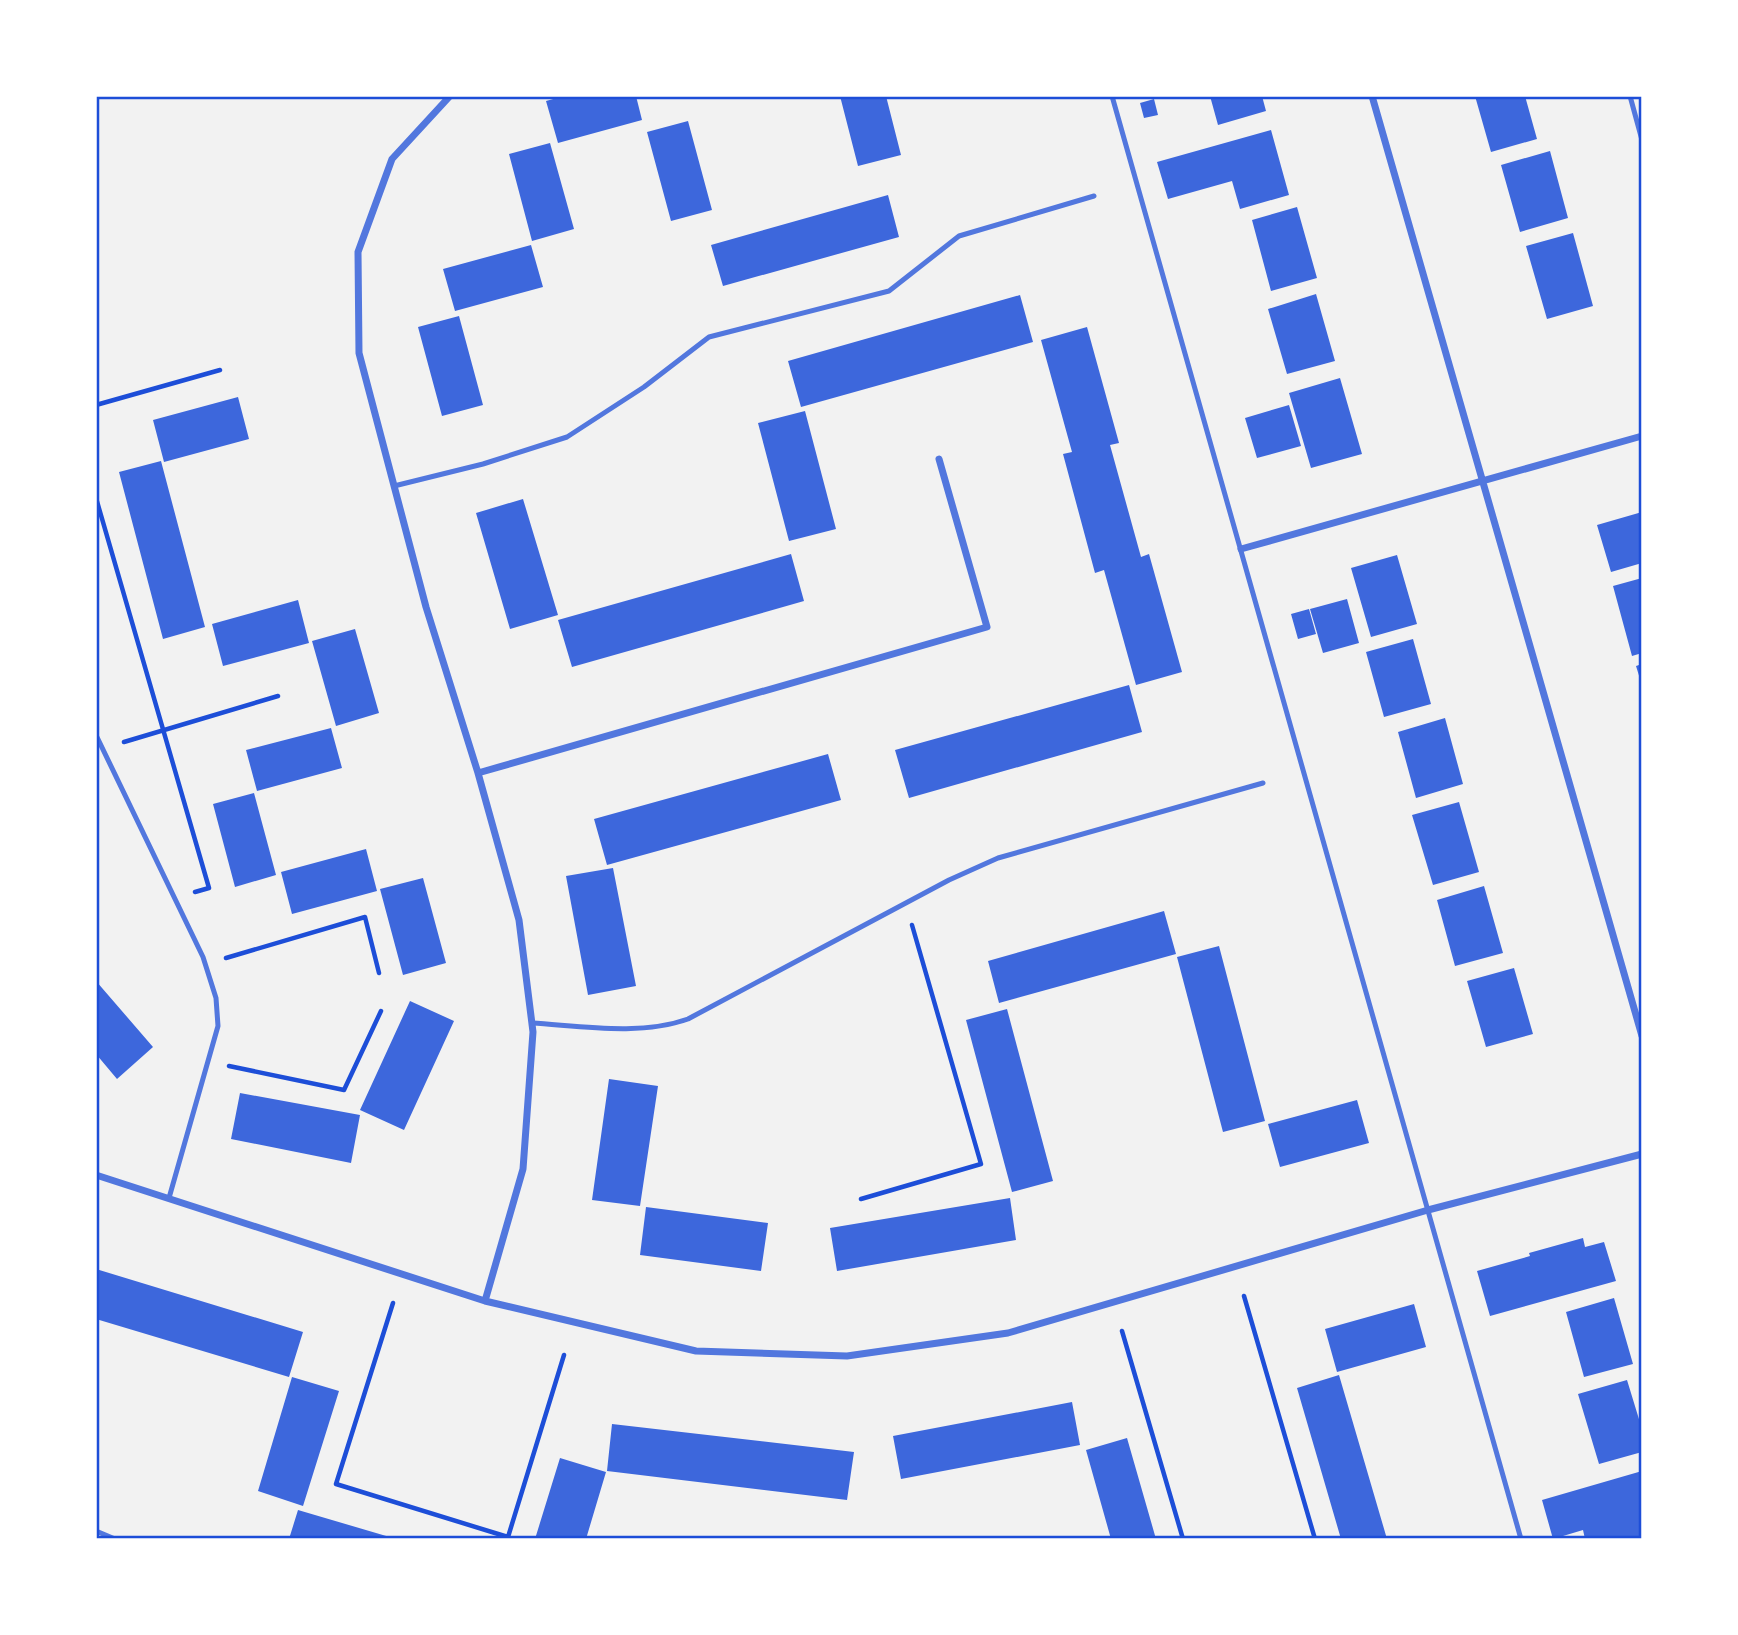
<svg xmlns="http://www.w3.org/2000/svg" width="1738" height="1635" viewBox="0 0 1738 1635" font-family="Literata,serif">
  <rect width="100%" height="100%" fill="#f2f2f2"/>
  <path fill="#3d67dc" d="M 564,96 L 636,96 L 642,120 L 558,143 L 546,101 Z
    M 840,96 L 886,96 L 901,155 L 858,166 Z
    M 1210,96 L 1262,96 L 1266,111 L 1218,125 Z
    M 1475,96 L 1525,96 L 1537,139 L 1491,152 Z
    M 1154,99 L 1158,115 L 1144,118 L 1140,103 Z
    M 688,121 L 712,210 L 671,221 L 647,132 Z
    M 1271,130 L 1289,195 L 1240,209 L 1232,181 L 1168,199 L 1157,162 Z
    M 550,143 L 574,229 L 532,241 L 509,154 Z
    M 1550,151 L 1568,218 L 1520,232 L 1501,165 Z
    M 888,195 L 899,237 L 723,286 L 711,245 Z
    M 1297,207 L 1317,278 L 1271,291 L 1252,220 Z
    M 1573,233 L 1593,306 L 1547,319 L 1526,246 Z
    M 531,245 L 543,287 L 455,311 L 443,269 Z
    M 1316,294 L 1335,361 L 1287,374 L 1268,309 Z
    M 1020,295 L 1033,342 L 801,407 L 788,361 Z
    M 459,316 L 483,405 L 442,416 L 418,327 Z
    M 1087,327 L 1119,443 L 1110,445 L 1141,557 L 1149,554 L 1182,672 L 1136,685 L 1104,570 L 1095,573 L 1063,454 L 1072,452 L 1041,340 Z
    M 1340,378 L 1362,454 L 1311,468 L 1289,393 Z
    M 238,397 L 249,439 L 164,462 L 153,420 Z
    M 1289,405 L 1301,446 L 1257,458 L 1245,418 Z
    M 805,411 L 836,529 L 789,541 L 758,423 Z
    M 161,461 L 205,627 L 163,639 L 119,472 Z
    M 523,499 L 558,615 L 510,629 L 476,513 Z
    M 1642,512 L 1642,563 L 1611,572 L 1597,525 Z
    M 791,554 L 804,601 L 572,667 L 558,620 Z
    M 1397,555 L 1417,624 L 1371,637 L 1351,568 Z
    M 1642,578 L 1642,653 L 1632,656 L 1613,586 Z
    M 1347,599 L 1359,643 L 1323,653 L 1310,609 Z
    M 298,600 L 309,643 L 223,666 L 212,624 Z
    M 1309,609 L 1316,634 L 1298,639 L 1291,614 Z
    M 355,629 L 379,713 L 336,726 L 312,641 Z
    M 1413,639 L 1431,704 L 1384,717 L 1366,652 Z
    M 1642,664 L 1642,682 L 1641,682 L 1636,666 Z
    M 1129,685 L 1142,732 L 909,798 L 895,750 Z
    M 1445,718 L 1463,784 L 1416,798 L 1398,732 Z
    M 331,728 L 342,768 L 257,791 L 246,750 Z
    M 828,754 L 841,800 L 607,865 L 594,819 Z
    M 254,793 L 276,875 L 235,887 L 213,804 Z
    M 1459,802 L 1479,872 L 1433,885 L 1412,815 Z
    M 366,849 L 377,891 L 292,914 L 281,872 Z
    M 613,868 L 636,986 L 588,995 L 566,876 Z
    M 423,878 L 446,963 L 403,975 L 380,889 Z
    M 1484,886 L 1503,953 L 1455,966 L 1437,900 Z
    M 1164,911 L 1176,954 L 999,1003 L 988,961 Z
    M 1219,946 L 1265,1121 L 1223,1132 L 1177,957 Z
    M 1514,968 L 1533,1034 L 1486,1047 L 1467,981 Z
    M 96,981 L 153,1047 L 117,1079 L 96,1054 Z
    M 410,1001 L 454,1021 L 404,1130 L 360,1110 Z
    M 1007,1009 L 1053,1181 L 1012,1192 L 966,1020 Z
    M 609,1079 L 658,1086 L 640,1206 L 592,1200 Z
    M 240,1093 L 360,1115 L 351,1163 L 231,1139 Z
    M 1357,1100 L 1369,1143 L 1280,1167 L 1268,1124 Z
    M 1010,1198 L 1016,1240 L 837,1271 L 830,1228 Z
    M 646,1207 L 768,1223 L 761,1271 L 640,1255 Z
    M 1583,1238 L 1585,1247 L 1604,1242 L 1616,1281 L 1490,1316 L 1477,1271 L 1530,1256 L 1529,1253 Z
    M 96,1269 L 303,1332 L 289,1377 L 96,1319 Z
    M 1614,1298 L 1633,1364 L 1584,1377 L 1566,1312 Z
    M 1414,1304 L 1426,1347 L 1337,1372 L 1325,1329 Z
    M 1339,1375 L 1387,1539 L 1341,1539 L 1297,1388 Z
    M 292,1377 L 339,1391 L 303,1506 L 258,1491 Z
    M 1627,1380 L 1642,1429 L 1642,1452 L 1599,1464 L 1578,1394 Z
    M 1072,1402 L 1080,1445 L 901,1479 L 893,1436 Z
    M 612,1424 L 854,1452 L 847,1500 L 607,1471 Z
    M 1127,1438 L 1156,1539 L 1111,1539 L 1086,1450 Z
    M 560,1458 L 606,1472 L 586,1539 L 535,1539 Z
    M 1642,1471 L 1642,1539 L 1585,1539 L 1583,1530 L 1553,1539 L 1542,1500 Z
    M 298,1510 L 393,1538 L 393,1539 L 289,1539 Z"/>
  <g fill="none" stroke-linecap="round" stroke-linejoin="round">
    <path stroke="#1d4ed8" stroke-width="4.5" d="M 96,405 L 220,370
      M 96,498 L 209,888 L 195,892
      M 124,742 L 278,696
      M 226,958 L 365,917 L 379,973
      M 229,1066 L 344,1090 L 381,1011
      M 861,1199 L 981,1164 L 912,925
      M 1244,1296 L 1315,1539
      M 393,1303 L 336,1484 L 508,1537 L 564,1355
      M 1122,1331 L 1183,1539"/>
    <path stroke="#5277de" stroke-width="5" d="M 1112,96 L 1521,1539
      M 1630,96 L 1642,140
      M 394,486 L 483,464 L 567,437 L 644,387 L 709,337 L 889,291 L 959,236 L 1094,196
      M 96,735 L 203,957 L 216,998 L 218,1026 L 169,1198
      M 532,1023 C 581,1026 641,1036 688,1019 L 949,880 L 998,858 L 1263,783
      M 96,1531 L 115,1539"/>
    <path stroke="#5277de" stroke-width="7" d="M 450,96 L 392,159 L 358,252 L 359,353 L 426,607 L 478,773 L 519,920 L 533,1032 L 523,1169 L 485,1301
      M 1372,96 L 1642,1036
      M 1241,549 L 1642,436
      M 478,773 L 987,627 L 939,459
      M 96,1175 L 485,1301 L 696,1351 L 847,1356 L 1008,1333 L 1428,1210 L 1642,1154"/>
  </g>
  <rect width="1738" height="1635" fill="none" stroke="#ffffff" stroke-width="196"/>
  <rect x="98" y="98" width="1542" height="1439" fill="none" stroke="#1d4ed8" stroke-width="2.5"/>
</svg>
